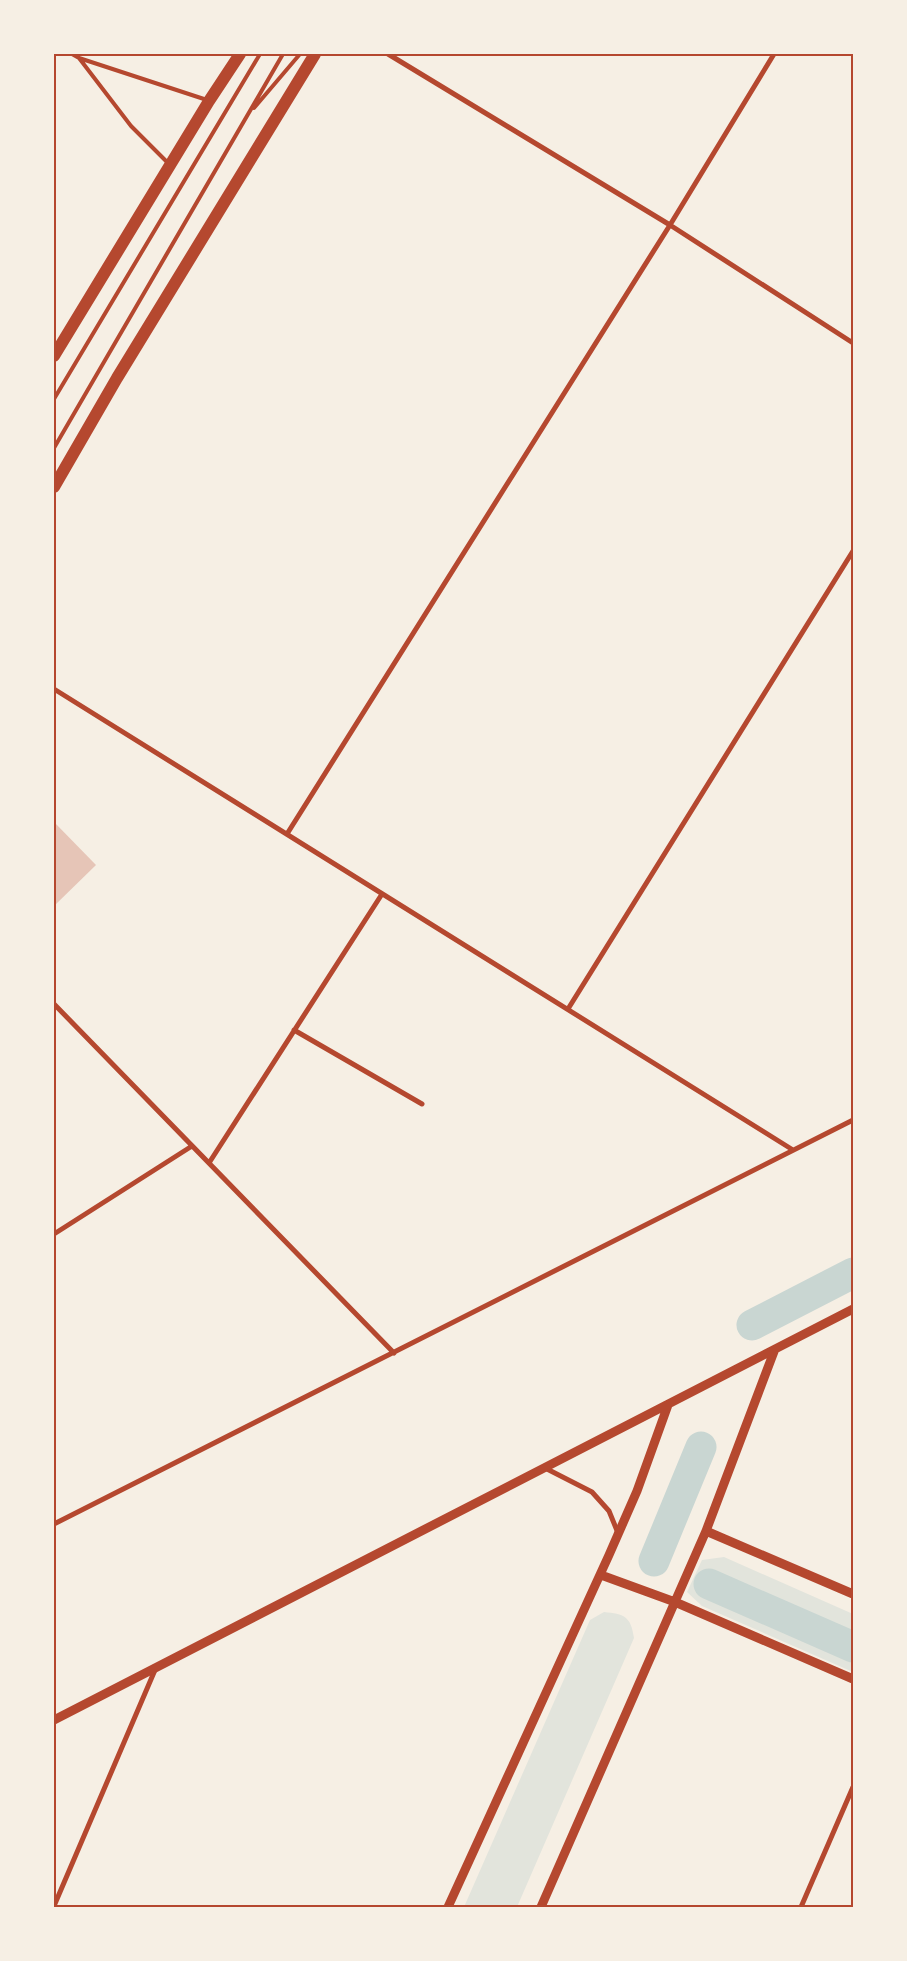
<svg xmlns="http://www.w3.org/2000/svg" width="907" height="1961" viewBox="0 0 907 1961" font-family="Signika,sans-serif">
  <rect width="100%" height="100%" fill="#f6efe4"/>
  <path fill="#e2e4dc" d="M 724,1557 L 853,1614 L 853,1672 L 702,1606 L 687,1592 L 702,1560 Z
    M 604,1612 C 624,1614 631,1616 634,1638 L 517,1907 L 464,1907 L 590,1620 Z"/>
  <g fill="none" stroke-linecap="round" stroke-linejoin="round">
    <path stroke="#c9d6d2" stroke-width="31" d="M 752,1325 L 853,1273
      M 654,1561 L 701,1447
      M 709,1584 L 853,1647"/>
  </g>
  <path fill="#e6c5b7" d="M 54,822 L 96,865 L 54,906 Z"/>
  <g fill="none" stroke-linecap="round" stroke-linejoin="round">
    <path stroke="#b5482f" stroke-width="4" d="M 72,54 L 79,58 L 207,100
      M 79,58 L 131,126 L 168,163
      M 254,108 L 300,54
      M 54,399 L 260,54
      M 54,448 L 283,54"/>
    <path stroke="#b5482f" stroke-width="5" d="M 388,54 L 670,225 L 853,343
      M 54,689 L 793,1150
      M 287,834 L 670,225 L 774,54
      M 54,1004 L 394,1353
      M 568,1009 L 853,551
      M 294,1030 L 422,1104
      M 209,1163 L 382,894
      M 54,1234 L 192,1146
      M 545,1468 L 592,1492 L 609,1511 L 618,1533
      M 54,1524 L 853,1120
      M 54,1906 L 155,1670
      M 801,1907 L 853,1787"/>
    <path stroke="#b5482f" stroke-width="9" d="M 706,1531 L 853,1594
      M 601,1575 L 675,1602 L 853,1679
      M 54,1720 L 853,1309
      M 448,1907 L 609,1555 L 637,1491 L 668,1405
      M 541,1907 L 706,1531 L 775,1349"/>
    <path stroke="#b5482f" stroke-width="12" d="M 54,356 L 209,101 L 240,54
      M 54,487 L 117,378 L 315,54"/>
  </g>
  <rect width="907" height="1961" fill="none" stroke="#f6efe4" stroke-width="110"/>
  <rect x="55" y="55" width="797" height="1851" fill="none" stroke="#b5482f" stroke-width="2"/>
</svg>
